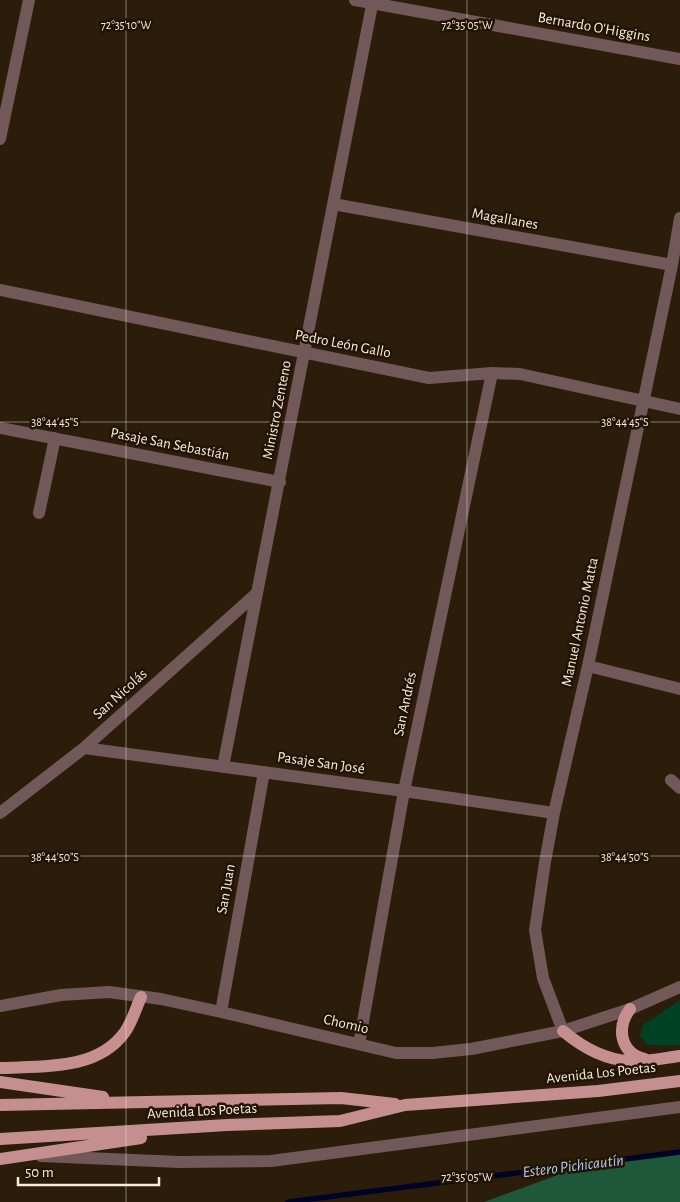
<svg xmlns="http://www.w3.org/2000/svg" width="680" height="1202" viewBox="0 0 680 1202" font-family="'Alegreya Sans',sans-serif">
  <rect width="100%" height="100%" fill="#2c1d0a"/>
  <path fill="#004025" d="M 680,1000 L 680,1045 L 648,1045 L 640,1036 L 643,1025 Z"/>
  <path fill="#1d583b" d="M 680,1152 L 680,1202 L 484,1202 L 585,1165 Z"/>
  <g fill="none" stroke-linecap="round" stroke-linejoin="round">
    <path stroke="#000326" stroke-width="5.5" d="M 288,1202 L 680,1152"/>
    <path stroke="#725858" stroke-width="12" d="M 355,0 L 680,59
      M 0,139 L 29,0
      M 333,204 L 672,265
      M 0,290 L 429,378 L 492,373 L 520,374 L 680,409
      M 0,428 L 280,482
      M 39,513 L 55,438
      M 588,666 L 680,689
      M 84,748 L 404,791 L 554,813
      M 223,767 L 373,0
      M 671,780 L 680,788
      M 0,813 L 84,748 L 257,593
      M 0,1006 L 61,995 L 109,992 L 161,999 L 221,1012 L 396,1053 L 432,1053 L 471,1049 L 563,1031 L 630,1009 L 680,987
      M 221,1012 L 264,772
      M 563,1031 L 543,978 L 535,930 L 545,862 L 554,813 L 588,666 L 672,265 L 680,218
      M 359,1044 L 404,791 L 492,373
      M 41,1156 L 179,1162 L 271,1161 L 680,1107"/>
    <path stroke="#c58f90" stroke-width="12" d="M 630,1009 C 616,1028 620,1053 645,1059
      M 563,1031 C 582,1047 605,1060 630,1061 C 646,1062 664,1058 680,1056
      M 0,1068 C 42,1066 97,1071 125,1032 C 132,1022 136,1008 141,997
      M 0,1082 L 103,1097
      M 0,1105 L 341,1098 L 395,1104
      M 0,1139 L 227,1125 L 340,1121 L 405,1105 L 598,1091 L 680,1081
      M 0,1159 L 141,1138"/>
  </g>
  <path fill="none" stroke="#f6ece0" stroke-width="1" stroke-opacity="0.45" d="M 126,0 L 126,1202M 467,0 L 467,1202M 0,422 L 680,422M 0,856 L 680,856"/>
  <g text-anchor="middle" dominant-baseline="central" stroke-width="5" stroke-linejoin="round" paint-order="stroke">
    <g font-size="15" fill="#f6ece0" stroke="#221403">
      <text transform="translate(594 27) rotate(10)">Bernardo O'Higgins</text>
      <text transform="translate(505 219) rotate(10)">Magallanes</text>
      <text transform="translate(343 344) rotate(11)">Pedro León Gallo</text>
      <text transform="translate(277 410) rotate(-79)">Ministro Zenteno</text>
      <text transform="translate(170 444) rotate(11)">Pasaje San Sebastián</text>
      <text transform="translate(580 622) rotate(-78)">Manuel Antonio Matta</text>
      <text transform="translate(120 694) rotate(-42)">San Nicolás</text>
      <text transform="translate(405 704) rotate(-78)">San Andrés</text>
      <text transform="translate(321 763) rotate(8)">Pasaje San José</text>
      <text transform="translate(226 889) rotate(-80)">San Juan</text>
      <text transform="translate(346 1024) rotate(13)">Chomio</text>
      <text transform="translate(601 1073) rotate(-6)">Avenida Los Poetas</text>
      <text transform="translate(202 1111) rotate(-3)">Avenida Los Poetas</text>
    </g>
    <g font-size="16" font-style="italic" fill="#b3ccf6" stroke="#221403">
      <text transform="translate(573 1166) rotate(-7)">Estero Pichicautín</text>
    </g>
  </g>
  <g font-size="12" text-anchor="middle" fill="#f6ece0" stroke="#221403" stroke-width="5" stroke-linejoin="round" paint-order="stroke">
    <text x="126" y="29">72°35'10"W</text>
    <text x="467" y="29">72°35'05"W</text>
    <text x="55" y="426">38°44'45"S</text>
    <text x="625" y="426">38°44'45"S</text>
    <text x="55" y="861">38°44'50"S</text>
    <text x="625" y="861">38°44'50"S</text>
    <text x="467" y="1181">72°35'05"W</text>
  </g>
  <path d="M18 1177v8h141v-8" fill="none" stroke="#f6ece0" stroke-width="2.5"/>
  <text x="25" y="1177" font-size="15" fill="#f6ece0" stroke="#221403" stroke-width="4" paint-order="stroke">50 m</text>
</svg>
